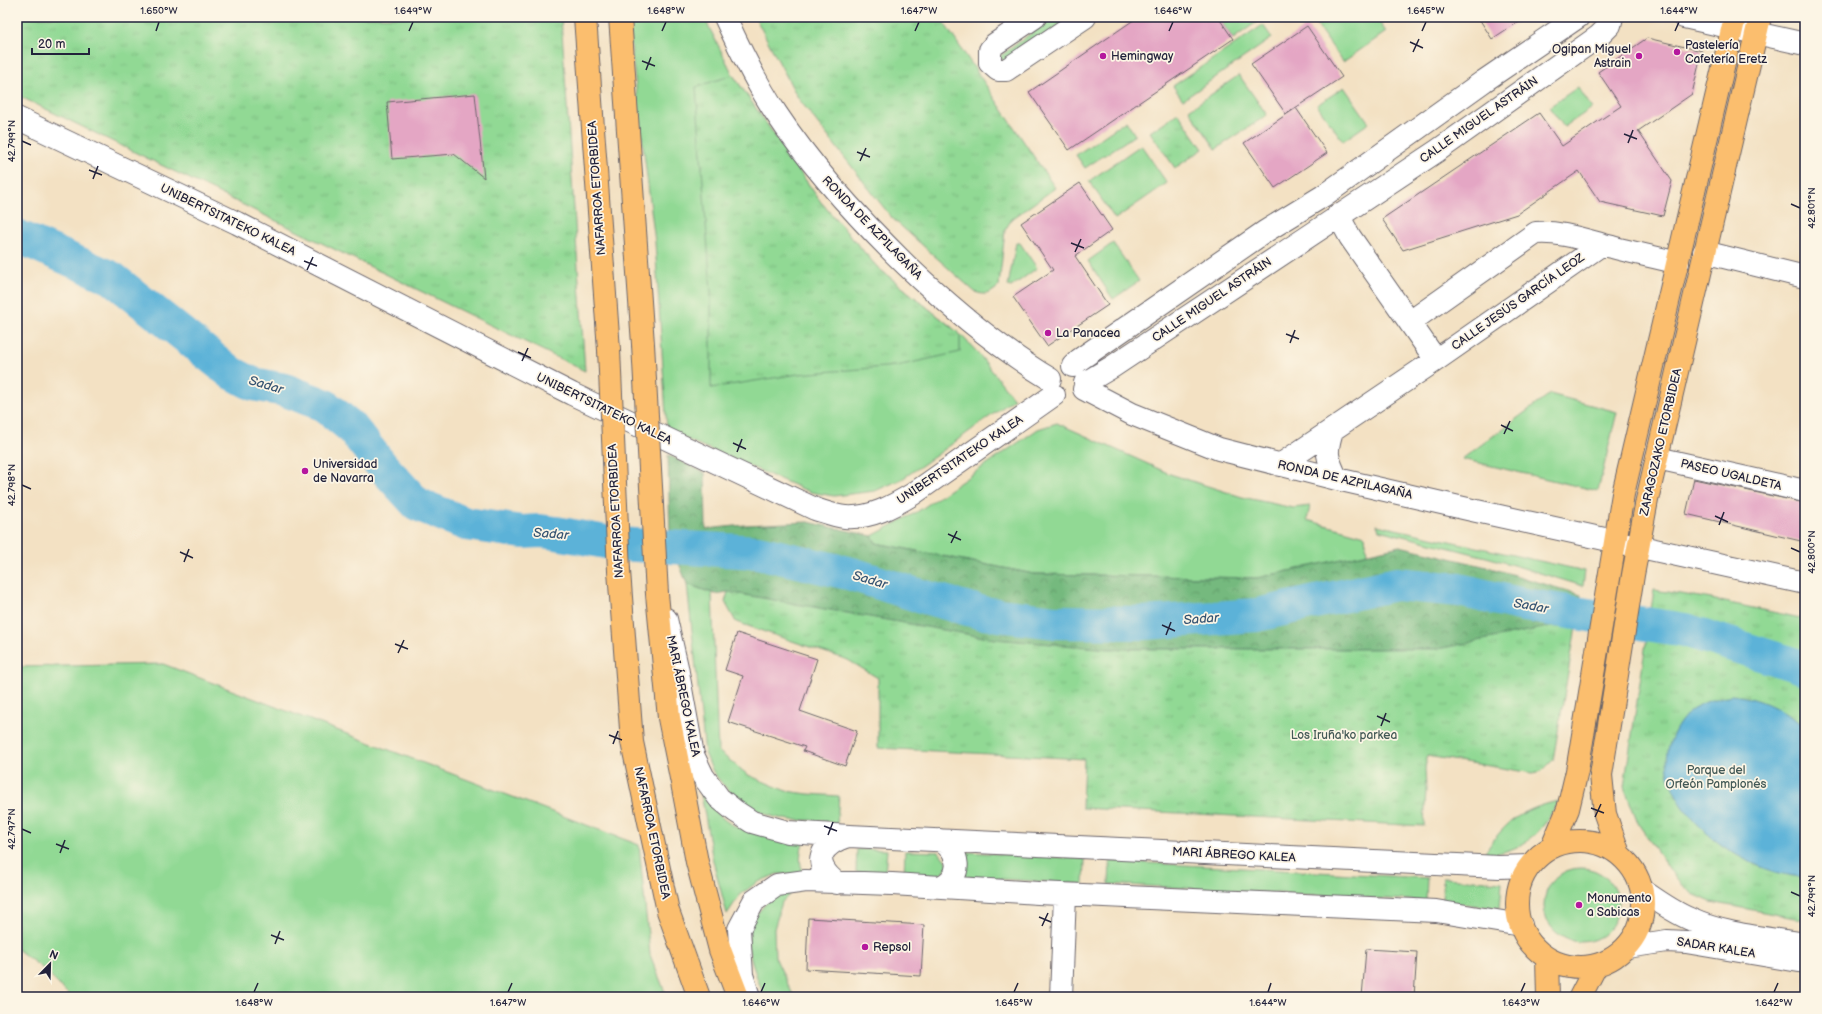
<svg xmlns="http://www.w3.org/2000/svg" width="1822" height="1014" viewBox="0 0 1822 1014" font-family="'Balsamiq Sans',sans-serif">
  <defs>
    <pattern id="forest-crowns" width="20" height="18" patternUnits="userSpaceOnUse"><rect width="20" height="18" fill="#74b97e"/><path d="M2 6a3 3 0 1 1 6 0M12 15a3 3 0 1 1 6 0" fill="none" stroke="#5f9668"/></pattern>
    <pattern id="park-tufts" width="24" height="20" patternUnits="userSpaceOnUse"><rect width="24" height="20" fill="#91d994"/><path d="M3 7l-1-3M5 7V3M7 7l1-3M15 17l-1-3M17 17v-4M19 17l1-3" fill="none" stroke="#7dba80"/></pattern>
  </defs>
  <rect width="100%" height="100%" fill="#fcf5e5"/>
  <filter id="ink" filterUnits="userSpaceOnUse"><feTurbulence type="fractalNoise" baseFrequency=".025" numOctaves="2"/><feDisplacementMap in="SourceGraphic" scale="8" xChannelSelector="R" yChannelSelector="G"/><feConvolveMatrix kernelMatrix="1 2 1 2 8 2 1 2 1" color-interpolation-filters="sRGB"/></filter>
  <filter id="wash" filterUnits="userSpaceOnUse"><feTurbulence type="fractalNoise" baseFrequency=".012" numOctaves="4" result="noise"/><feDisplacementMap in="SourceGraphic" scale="16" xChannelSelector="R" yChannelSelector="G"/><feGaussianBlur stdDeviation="0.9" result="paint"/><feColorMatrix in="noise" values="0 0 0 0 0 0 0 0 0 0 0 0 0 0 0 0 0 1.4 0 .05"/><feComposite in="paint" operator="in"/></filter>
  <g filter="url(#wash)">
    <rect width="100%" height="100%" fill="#f3e1c3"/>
    <path fill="#91d994" stroke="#5a7e68" d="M 629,17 L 704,17 L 733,75 L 820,201 L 877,267 L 960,334 L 978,353 L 1014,399 L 934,457 L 902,479 L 875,491 L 834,496 L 810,492 L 667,431 L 655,242 L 632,55 Z
      M 1053,17 L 1073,17 L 1007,63 L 999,57 Z
      M 1218,17 L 1255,17 L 1258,21 L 1233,39 Z
      M 1311,17 L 1376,17 L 1386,32 L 1343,62 Z
      M 1263,25 L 1272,38 L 1183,100 L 1173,86 Z
      M 1239,75 L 1267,115 L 1216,149 L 1189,110 Z
      M 1344,87 L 1369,123 L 1343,141 L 1317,105 Z
      M 1578,87 L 1592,108 L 1564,127 L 1549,107 Z
      M 1126,121 L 1135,135 L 1085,168 L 1076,155 Z
      M 1141,145 L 1167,183 L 1115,219 L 1089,181 Z
      M 1016,243 L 1020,243 L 1037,268 L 1011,287 L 1008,286 Z
      M 1113,243 L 1139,281 L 1113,299 L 1088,261 Z
      M 1550,394 L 1617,412 L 1598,491 L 1462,459 Z
      M 1057,423 L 1170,474 L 1242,497 L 1293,508 L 1310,506 L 1307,520 L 1365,536 L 1367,554 L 1257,578 L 1034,574 L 876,543 L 872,536 L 917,512 L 1038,429 Z
      M 1377,525 L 1585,571 L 1583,586 L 1490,558 L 1379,530 Z
      M 687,584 L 712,593 L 718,751 L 748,775 L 786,791 L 808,794 L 839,796 L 837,825 C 823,818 807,821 791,820 C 760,817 731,798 714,773 C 710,767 708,759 705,753 Z
      M 163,664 L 639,845 L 650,955 L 667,997 L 71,997 L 41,967 L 17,949 L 17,667 Z
      M 701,793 C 709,803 718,816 729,823 C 751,836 780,835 805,838 C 800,852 798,861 804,875 L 777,874 L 756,883 L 740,895 L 727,914 L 713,861 Z
      M 1558,801 C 1540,837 1524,850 1483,856 C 1504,822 1520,810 1558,801 Z
      M 857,849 L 887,850 L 885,873 L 856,872 Z
      M 905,851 L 939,852 L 949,865 L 939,876 L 904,875 Z
      M 967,852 L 1085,859 L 1084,884 L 965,877 Z
      M 1110,861 L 1427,878 L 1426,901 L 1109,884 Z
      M1544 905a37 37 0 1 1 74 0a37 37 0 1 1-74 0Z
      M 1443,878 L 1502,882 L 1500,908 L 1442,902 Z
      M 794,890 L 782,902 L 774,929 L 775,957 L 794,997 L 764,997 L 753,966 L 748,947 L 750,922 L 773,895 Z"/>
    <path fill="url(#forest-crowns)" stroke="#4b6e5c" d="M 668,455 L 705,473 L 706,529 L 745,525 L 808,522 L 872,536 L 876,543 L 1034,574 L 1257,578 L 1400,546 L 1491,568 L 1581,595 L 1576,627 L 1548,627 L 1438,649 L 1109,649 L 994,639 L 728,592 L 715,594 L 687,584 L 670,540 Z"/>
    <path fill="url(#park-tufts)" stroke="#5a7e68" d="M 17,17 L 561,17 L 585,371 L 17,95 Z
      M 755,17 L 940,17 L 1055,188 L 1012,219 L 1005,230 L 999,286 C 990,294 986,296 975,292 L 892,218 L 798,98 Z
      M 733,75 L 820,201 L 877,267 L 960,334 L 960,352 L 897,366 L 798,374 L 711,388 L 711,291 L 696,87 Z
      M 1178,113 L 1203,149 L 1175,168 L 1150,132 Z
      M 1654,590 L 1706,598 L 1805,619 L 1805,920 L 1711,902 L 1693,894 L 1677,880 L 1639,825 L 1624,787 Z
      M 728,592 L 994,639 L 1109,649 L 1438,649 L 1548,627 L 1576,627 L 1553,760 L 1542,771 L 1533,773 L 1427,756 L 1425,769 L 1426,789 L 1424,826 L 1082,808 L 1084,759 L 878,748 L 878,678 L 848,660 L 736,622 L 725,602 Z"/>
    <path fill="#5bb2d8" stroke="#3e6a8a" d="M 1732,695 C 1765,699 1777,708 1805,726 L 1805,877 C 1784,876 1763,869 1744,859 C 1702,837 1648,784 1674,733 C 1687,707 1705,700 1732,695 Z"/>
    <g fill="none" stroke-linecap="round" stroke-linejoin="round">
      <path stroke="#5bb2d8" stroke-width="34" d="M 17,236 L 112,278 L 230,372 L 253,384 L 285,390 L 324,405 L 352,428 L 382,466 L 417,504 L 466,524 L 523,532 L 540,531 L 556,533 L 617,544 L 758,552 L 852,574 L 914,594 L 983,613 L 1055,622 L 1144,623 L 1257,615 L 1396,584 L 1459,590 L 1524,605 L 1685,630 L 1805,668"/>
    </g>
    <g id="blocks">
      <path fill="#e4a6c4" d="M 1138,17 L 1218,17 L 1233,39 L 1069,150 L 1029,92 Z
        M 1478,17 L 1525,17 L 1492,39 Z
        M 1307,26 L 1342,77 L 1286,114 L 1251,64 Z
        M 1647,38 L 1702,51 L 1692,94 L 1638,131 L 1672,181 L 1663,216 L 1600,202 L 1579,171 L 1517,214 L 1403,250 L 1382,219 L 1539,113 L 1562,146 L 1594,124 L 1621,106 L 1598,72 Z
        M 475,94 L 484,178 L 454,154 L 392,159 L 387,102 Z
        M 1296,108 L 1327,153 L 1275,188 L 1244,143 Z
        M 1080,183 L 1112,230 L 1075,256 L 1108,305 L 1047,346 L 1013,297 L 1053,270 L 1021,223 Z
        M 1694,479 L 1805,503 L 1805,542 L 1686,514 Z
        M 737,633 L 817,659 L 800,711 L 857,731 L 845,766 L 803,751 L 805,747 L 728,722 L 743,676 L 725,670 Z
        M 808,918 L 924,925 L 921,976 L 806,969 Z
        M 1366,949 L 1417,952 L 1414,997 L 1362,997 Z"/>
    </g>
  </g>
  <g filter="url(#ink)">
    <use href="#blocks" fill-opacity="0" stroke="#6b656b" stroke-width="1"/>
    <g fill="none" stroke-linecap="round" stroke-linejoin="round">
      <defs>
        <path id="minor" d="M 725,17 C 740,50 756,83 776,113 C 813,169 858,218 906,265 C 950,307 997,347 1050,379
          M 1035,17 L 995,44 L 990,50 L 990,63 L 998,70 L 1006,70 L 1085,17
          M 1684,17 L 1805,44
          M 17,118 L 237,223 L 572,394 L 815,509 C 825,512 835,516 845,517 C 870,519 893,506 913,494 L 1054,395
          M 1338,215 L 1350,237 L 1436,360
          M 1704,252 L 1805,277
          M 1410,322 L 1536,233 C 1562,231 1587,241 1612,247 C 1633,253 1656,257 1678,263
          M 1073,366 L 1079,360 L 1266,231 L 1323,196 L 1484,81 L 1578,17
          M 1085,383 L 1112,367 L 1437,151 L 1599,36 L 1610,25 L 1612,17
          M 1084,389 L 1132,414 L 1219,449 L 1337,479 L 1472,510 L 1805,583
          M 1332,431 C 1325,453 1327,458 1337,479
          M 1657,458 L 1805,491
          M 1280,465 L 1436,360 L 1601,245
          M 666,619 L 677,667 L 693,755 L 703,776 L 719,798 L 735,811 L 752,822 L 788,832 L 849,836 L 1436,864 L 1499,867 L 1529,866
          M 940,840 C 960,853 964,875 941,887
          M 837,883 C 810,863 820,844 849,836
          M 1642,890 C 1658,901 1673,912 1690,919 C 1724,935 1768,938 1805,944
          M 1627,947 L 1667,941 L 1686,942 L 1805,962
          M 749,997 L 742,975 L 739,929 L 754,901 L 777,885 L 806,881 L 892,884 L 1038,893 L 1436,911 L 1521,925
          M 1061,997 L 1065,895"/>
        <path id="major" d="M 585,17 L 609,350
          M 620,17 L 643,344
          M 619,571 L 632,742 L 668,911 L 699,997
          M 657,594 L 669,718 L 682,783 L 697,862 L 720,950 L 738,997
          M1517 904a63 63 0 1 1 126 0a63 63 0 1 1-126 0Z
          M 1552,847 L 1568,809 L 1577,771 L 1623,494 L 1735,17
          M 1619,854 L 1605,814 L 1601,775 L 1633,575 L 1647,500 L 1760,17
          M 1547,958 L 1548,997
          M 1580,997 L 1596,966"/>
      </defs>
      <use href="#minor" stroke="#6b656b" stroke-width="24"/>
      <use href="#major" stroke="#6b656b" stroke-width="24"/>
      <use href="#minor" stroke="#fff" stroke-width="22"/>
      <use href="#major" stroke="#fbbe6e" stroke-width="22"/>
      <defs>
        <path id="major-bridge" d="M 643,344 L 657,594
          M 609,350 L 619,571"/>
      </defs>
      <use href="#major-bridge" stroke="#6b656b" stroke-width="24" stroke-linecap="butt"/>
      <use href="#major-bridge" stroke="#fbbe6e" stroke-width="22"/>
    </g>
  </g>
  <path fill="none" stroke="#22223b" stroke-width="1.5" d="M 156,31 L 159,22M 409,31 L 413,22M 662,31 L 666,22M 915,31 L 919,22M 1169,31 L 1173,22M 1422,31 L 1426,22M 1675,31 L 1679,22M 1410,42 L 1423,48M 1413,52 L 1419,39M 642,61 L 655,66M 646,70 L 651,57M 1624,134 L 1637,139M 22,141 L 31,145M 1628,143 L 1633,130M 857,152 L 870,157M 860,161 L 866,148M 89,170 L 102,175M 93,179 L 98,166M 1791,204 L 1800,208M 1071,243 L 1084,248M 1075,252 L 1081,239M 304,261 L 317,266M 307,270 L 313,257M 1286,334 L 1299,339M 1290,343 L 1295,330M 518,352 L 531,358M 522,361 L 528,348M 1501,425 L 1513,431M 1504,434 L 1510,421M 733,443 L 746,449M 737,452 L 742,439M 22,485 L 31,489M 1715,516 L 1728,522M 1719,525 L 1724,512M 948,534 L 961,540M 951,543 L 957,531M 1791,548 L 1800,552M 180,552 L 193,558M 184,562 L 189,549M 1162,625 L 1175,631M 1166,635 L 1171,622M 395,644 L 408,649M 398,653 L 404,640M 1377,716 L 1390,722M 1381,726 L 1386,713M 609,735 L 622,740M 613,744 L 618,731M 1591,808 L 1604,813M 1595,817 L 1601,804M 824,826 L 837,831M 22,829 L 31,833M 828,835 L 833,822M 56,844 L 69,849M 60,853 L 65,840M 1791,892 L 1800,896M 1039,917 L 1051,922M 1042,926 L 1048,913M 271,935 L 284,940M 275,944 L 280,931M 254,992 L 258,983M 508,992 L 512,983M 761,992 L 765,983M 1014,992 L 1018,983M 1268,992 L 1271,983M 1521,992 L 1525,983M 1774,992 L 1778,983"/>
  <g fill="#b5179e" stroke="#fcf5e5" stroke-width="1.5">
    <circle cx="1677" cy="52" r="4"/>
    <circle cx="1103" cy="56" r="4"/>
    <circle cx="1639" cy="56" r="4"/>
    <circle cx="1048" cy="333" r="4"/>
    <circle cx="305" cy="471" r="4"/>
    <circle cx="1579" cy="905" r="4"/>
    <circle cx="865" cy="947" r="4"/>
  </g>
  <g text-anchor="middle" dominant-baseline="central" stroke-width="3.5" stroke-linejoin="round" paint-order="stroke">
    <g font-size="12" fill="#22223b" stroke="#fcf5e5" text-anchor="start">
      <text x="1685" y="45">Pastelería<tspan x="1685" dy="14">Cafetería Eretz</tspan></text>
      <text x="1631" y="49" text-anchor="end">Ogipan Miguel<tspan x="1631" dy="14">Astrain</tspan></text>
      <text x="1111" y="56">Hemingway</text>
      <text x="1056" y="333">La Panacea</text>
      <text x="313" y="464">Universidad<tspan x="313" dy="14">de Navarra</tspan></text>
      <text x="1587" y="898">Monumento<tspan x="1587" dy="14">a Sabicas</tspan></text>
      <text x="873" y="947">Repsol</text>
    </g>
    <g font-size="12" fill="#22223b" stroke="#fcf5e5">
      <text transform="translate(1479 120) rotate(-35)">CALLE MIGUEL ASTRÁIN</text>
      <text transform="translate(597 188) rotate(-94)">NAFARROA ETORBIDEA</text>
      <text transform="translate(228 220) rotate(26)">UNIBERTSITATEKO KALEA</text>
      <text transform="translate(872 228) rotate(46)">RONDA DE AZPILAGAÑA</text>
      <text transform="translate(1212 300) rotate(-34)">CALLE MIGUEL ASTRÁIN</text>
      <text transform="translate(1518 302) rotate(-35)">CALLE JESÚS GARCÍA LEOZ</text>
      <text transform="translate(604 409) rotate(26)">UNIBERTSITATEKO KALEA</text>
      <text transform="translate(1661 442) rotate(-77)">ZARAGOZAKO ETORBIDEA</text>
      <text transform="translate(960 460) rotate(-34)">UNIBERTSITATEKO KALEA</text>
      <text transform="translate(1731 475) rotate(13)">PASEO UGALDETA</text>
      <text transform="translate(1345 480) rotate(13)">RONDA DE AZPILAGAÑA</text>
      <text transform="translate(616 511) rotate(-93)">NAFARROA ETORBIDEA</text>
      <text transform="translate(683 696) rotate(78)">MARI ÁBREGO KALEA</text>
      <text transform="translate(652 833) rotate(78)">NAFARROA ETORBIDEA</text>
      <text transform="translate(1234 855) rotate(3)">MARI ÁBREGO KALEA</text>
      <text transform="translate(1716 948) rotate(9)">SADAR KALEA</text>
    </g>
    <g font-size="12" fill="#435956" stroke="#fcf5e5">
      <text x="1344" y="735">Los Iruña'ko parkea</text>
      <text x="1716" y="770">Parque del<tspan x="1716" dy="14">Orfeón Pamplonés</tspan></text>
    </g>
    <g font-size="13" font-style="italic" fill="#365472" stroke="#fcf5e5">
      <text transform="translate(266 385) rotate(16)">Sadar</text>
      <text transform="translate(551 534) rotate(4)">Sadar</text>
      <text transform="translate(870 580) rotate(16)">Sadar</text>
      <text transform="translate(1531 606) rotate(10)">Sadar</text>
      <text transform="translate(1201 619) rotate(-4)">Sadar</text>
    </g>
  </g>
  <rect width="1822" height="1014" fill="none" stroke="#fcf5e5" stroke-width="44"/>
  <g transform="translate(50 964) rotate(23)" stroke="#fcf5e5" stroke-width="3" paint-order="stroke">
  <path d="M0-3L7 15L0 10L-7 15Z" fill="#22223b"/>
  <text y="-6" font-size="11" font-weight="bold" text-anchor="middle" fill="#22223b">N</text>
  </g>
  <path d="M32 48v6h57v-6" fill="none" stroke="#22223b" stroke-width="2"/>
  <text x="38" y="48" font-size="12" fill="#22223b" stroke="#fcf5e5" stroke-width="3" paint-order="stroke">20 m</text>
  <rect x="22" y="22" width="1778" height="970" fill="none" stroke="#22223b" stroke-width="1.5"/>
  <g font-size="10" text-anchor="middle" fill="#22223b">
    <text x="159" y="14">1.650°W</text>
    <text x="413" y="14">1.649°W</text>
    <text x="666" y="14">1.648°W</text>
    <text x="919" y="14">1.647°W</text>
    <text x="1173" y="14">1.646°W</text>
    <text x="1426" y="14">1.645°W</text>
    <text x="1679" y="14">1.644°W</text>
    <text transform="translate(11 141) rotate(-90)" y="4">42.799°N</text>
    <text transform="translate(1811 208) rotate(-90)" y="4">42.801°N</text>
    <text transform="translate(11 485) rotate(-90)" y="4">42.798°N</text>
    <text transform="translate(1811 552) rotate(-90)" y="4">42.800°N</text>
    <text transform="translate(11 829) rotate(-90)" y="4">42.797°N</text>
    <text transform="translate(1811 896) rotate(-90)" y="4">42.799°N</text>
    <text x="254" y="1006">1.648°W</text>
    <text x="508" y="1006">1.647°W</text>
    <text x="761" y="1006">1.646°W</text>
    <text x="1014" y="1006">1.645°W</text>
    <text x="1268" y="1006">1.644°W</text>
    <text x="1521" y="1006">1.643°W</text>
    <text x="1774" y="1006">1.642°W</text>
  </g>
</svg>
